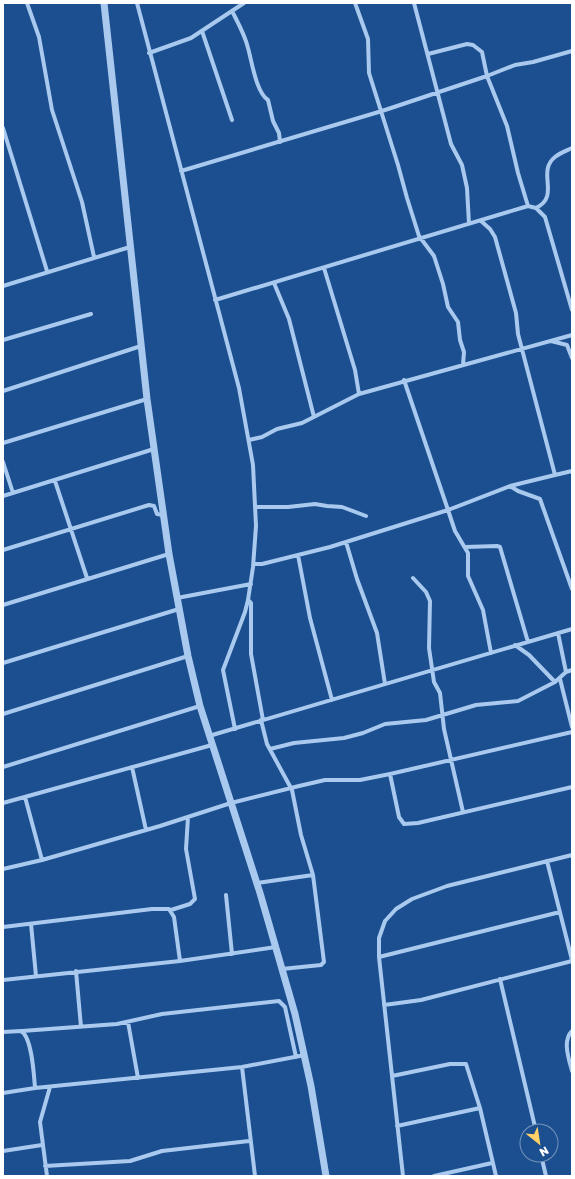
<svg xmlns="http://www.w3.org/2000/svg" width="575" height="1179" viewBox="0 0 575 1179" font-family="'Golos Text',sans-serif">
  <rect width="100%" height="100%" fill="#1b4f8f"/>
  <g fill="none" stroke-linecap="round" stroke-linejoin="round">
    <path stroke="#a9c9ee" stroke-width="4" d="M 27,3 L 39,37 L 52,110 L 82,202 L 94,257
      M 137,3 L 239,388 L 253,465 L 256,526 L 253,567 L 248,600 L 245,612 L 223,670 L 235,729
      M 355,3 L 368,39 L 369,73 L 398,165 L 407,198 L 419,236 L 434,256 L 443,284 L 448,307 L 458,322 L 460,340 L 464,352 L 463,365
      M 414,3 L 451,144 L 462,165 L 467,188 L 469,224
      M 232,11 C 238,23 245,35 248,48 C 252,62 256,92 268,100 L 273,121 L 279,133 L 280,142
      M 202,31 L 232,120
      M 149,53 L 191,38 L 244,3
      M 428,54 L 467,44 L 473,45 L 482,52 L 487,76 L 507,126 L 518,173 L 528,206
      M 3,128 L 47,271
      M 181,171 L 382,111 L 487,76 L 515,65 L 533,62 L 572,51
      M 536,208 C 561,196 536,172 555,157 C 560,153 566,151 572,148
      M 481,221 L 490,229 L 495,237 L 516,313 L 518,334 L 555,475 L 572,471
      M 324,268 L 355,370 L 359,394
      M 274,283 L 289,319 L 314,417
      M 3,286 L 130,247
      M 215,300 L 528,206 L 536,208 L 545,217 L 572,310
      M 3,340 L 91,314
      M 551,341 L 567,345 L 572,358
      M 404,380 L 448,510 L 455,531 L 468,553 L 468,576 L 483,610 L 491,653
      M 3,391 L 141,346
      M 249,440 L 262,437 L 277,429 L 302,423 L 359,394 L 572,335
      M 3,443 L 147,399
      M 3,462 L 13,493
      M 55,481 L 87,578
      M 510,486 L 518,491 L 540,499 L 572,589
      M 3,496 L 154,449
      M 255,507 L 288,507 L 315,504 L 327,506 L 342,507 L 366,516
      M 346,542 L 357,579 L 377,633 L 385,684
      M 465,547 L 497,546 L 500,547 L 528,642
      M 3,550 L 149,505 L 154,506 L 157,514 L 163,515
      M 298,555 L 310,618 L 332,700
      M 254,564 L 262,564 L 330,547 L 448,510 L 510,486 L 555,475
      M 413,578 L 426,592 L 430,601 L 429,648 L 434,682 L 440,693 L 444,729 L 463,812
      M 177,598 L 251,584
      M 248,600 L 251,603 L 251,654 L 263,720
      M 3,605 L 169,554
      M 558,633 L 566,672 L 572,670
      M 515,645 L 529,655 L 555,682
      M 3,663 L 179,609
      M 560,679 L 572,727
      M 3,714 L 188,656
      M 261,720 L 267,744 L 292,790 L 301,835 L 313,875 L 324,962 L 321,965 L 282,969
      M 572,732 L 390,774 L 399,817 L 404,824 L 418,823 L 572,787
      M 209,736 L 572,629
      M 270,749 L 294,743 L 344,738 L 363,733 L 385,724 L 426,720 L 476,705 L 518,701 L 555,682 L 566,672
      M 3,767 L 200,706
      M 132,767 L 146,830
      M 25,797 L 42,860
      M 3,803 L 212,745
      M 547,861 L 572,960
      M 3,869 L 42,860 L 160,826 L 231,803 L 299,786 L 325,780 L 360,780 L 390,774
      M 257,883 L 313,875
      M 226,895 L 232,954
      M 171,910 L 190,904 L 195,899 L 186,849 L 188,817
      M 31,924 L 36,976
      M 3,927 L 152,909 L 169,909 L 174,917 L 180,961
      M 379,957 L 560,912
      M 76,971 L 81,1027
      M 500,979 L 536,1131
      M 3,980 L 180,961 L 276,947
      M 384,1005 L 421,1000 L 572,961
      M 128,1022 L 138,1078
      M 22,1031 L 117,1024 L 162,1014 L 279,1001 L 285,1007 L 296,1057
      M 572,1031 C 562,1041 569,1059 572,1071
      M 3,1032 L 21,1031 C 32,1037 34,1075 35,1088
      M 242,1067 L 255,1176
      M 392,1076 L 450,1064 L 466,1064 L 480,1108 L 496,1176
      M 3,1093 L 35,1088 L 242,1067 L 305,1055
      M 397,1126 L 480,1108
      M 3,1151 L 42,1145
      M 541,1155 L 546,1176
      M 45,1166 L 130,1161 L 162,1151 L 249,1141
      M 47,1176 L 40,1122 L 50,1087
      M 403,1176 L 379,957 L 379,938 L 385,921 L 396,909 L 412,899 L 447,886 L 572,855
      M 434,1176 L 492,1163"/>
    <path stroke="#a9c9ee" stroke-width="7" d="M 104,3 L 147,399 L 169,554 L 188,656 L 200,706 L 260,893 L 295,1014 L 311,1086 L 326,1176"/>
  </g>
  <rect width="575" height="1179" fill="none" stroke="#ffffff" stroke-width="8"/>
  <g transform="translate(539 1143) rotate(150)"><circle r="19" fill="#1b4f8f" stroke="#7695bc"/>
  <path d="M0-3L7 15L0 10L-7 15Z" fill="#ffd166"/>
  <text y="-6" font-size="11" font-weight="bold" text-anchor="middle" fill="#ffffff">N</text>
  </g>
</svg>
